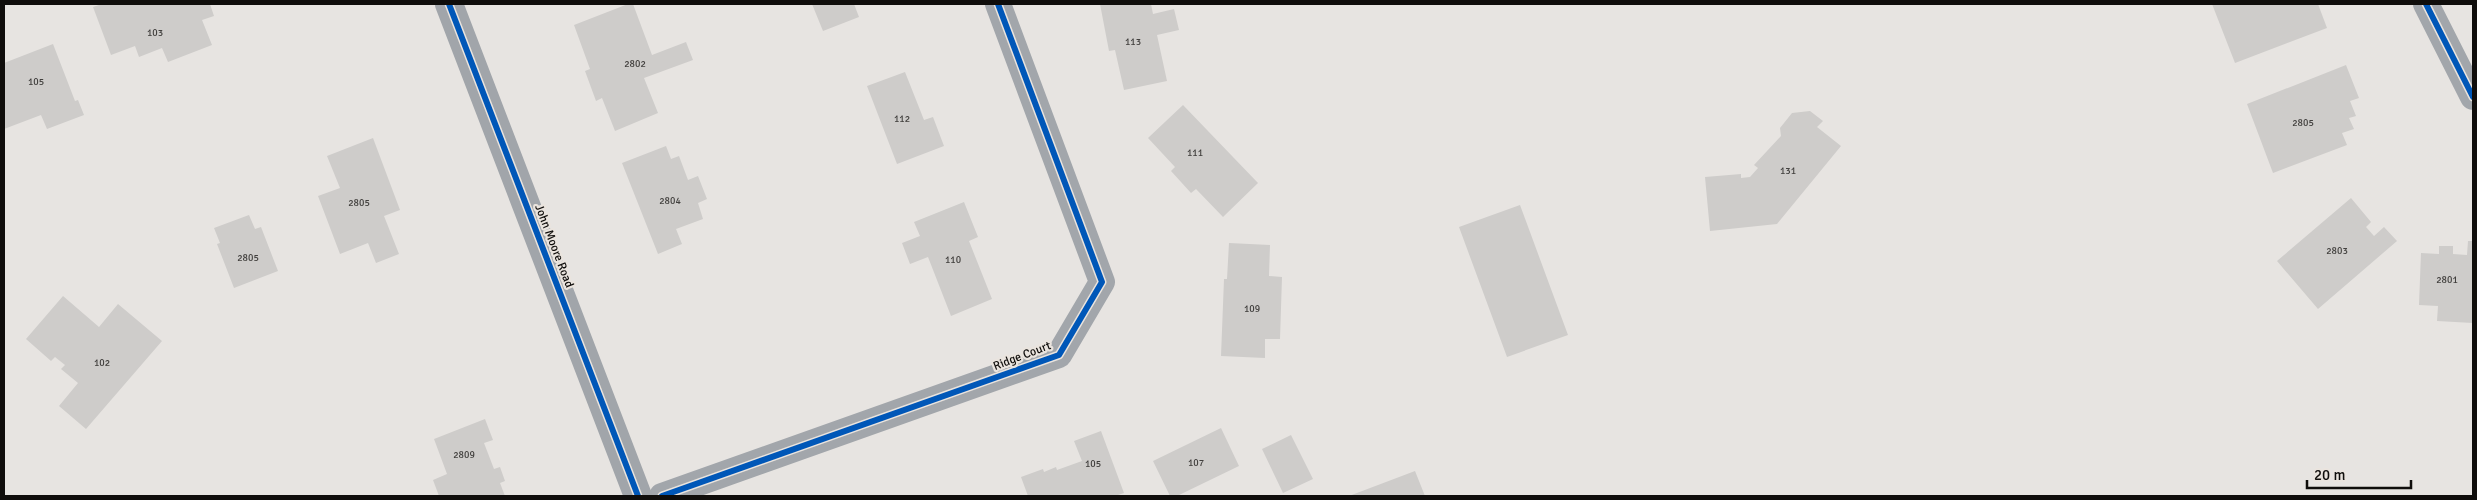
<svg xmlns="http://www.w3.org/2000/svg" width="2477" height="500" viewBox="0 0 2477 500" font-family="Signika,sans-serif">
  <rect width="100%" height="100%" fill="#e7e4e1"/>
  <path fill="#ceccca" d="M 102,4 L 210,4 L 214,16 L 202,20 L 212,45 L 168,62 L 162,48 L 139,57 L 135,46 L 111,55 L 93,7 Z
    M 628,4 L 633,4 L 652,55 L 686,42 L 693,60 L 644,78 L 658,113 L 615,131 L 602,98 L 596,101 L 585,71 L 590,69 L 574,25 Z
    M 812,4 L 854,4 L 859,17 L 823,31 Z
    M 1100,4 L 1151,4 L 1153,14 L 1174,9 L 1179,30 L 1157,35 L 1167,81 L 1124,90 L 1115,50 L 1109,51 Z
    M 2212,4 L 2318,4 L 2327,28 L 2235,63 Z
    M 53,44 L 75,101 L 78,100 L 84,115 L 47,129 L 41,115 L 4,129 L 4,63 Z
    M 2346,65 L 2359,98 L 2350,101 L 2356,116 L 2349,118 L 2354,129 L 2342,133 L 2347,145 L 2273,173 L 2247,104 Z
    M 905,72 L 924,120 L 933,117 L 944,146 L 897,164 L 867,86 Z
    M 1183,105 L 1258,183 L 1223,217 L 1196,189 L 1191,193 L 1171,171 L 1175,167 L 1148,138 Z
    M 1810,111 L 1823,121 L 1817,127 L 1841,146 L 1777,224 L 1710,231 L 1705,177 L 1741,174 L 1741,178 L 1750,177 L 1758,168 L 1754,165 L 1781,136 L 1780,128 L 1792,113 Z
    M 373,138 L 400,210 L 384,216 L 399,254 L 376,263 L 368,243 L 340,254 L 318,196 L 340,188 L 327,156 Z
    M 666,146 L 671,159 L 679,156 L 688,180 L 698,176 L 707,199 L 698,203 L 703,219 L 676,229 L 682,244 L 658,254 L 622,163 Z
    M 2351,198 L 2371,222 L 2366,227 L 2374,236 L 2384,227 L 2397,241 L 2318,309 L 2277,261 Z
    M 964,202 L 978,237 L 969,241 L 992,299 L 951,316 L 928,257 L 910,264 L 902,243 L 920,236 L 914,222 Z
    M 1520,205 L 1568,335 L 1507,357 L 1459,227 Z
    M 249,215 L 255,229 L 261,227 L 278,271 L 234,288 L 217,244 L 220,243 L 214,228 Z
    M 2468,241 L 2473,241 L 2473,323 L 2437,321 L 2438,306 L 2419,305 L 2421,253 L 2439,254 L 2439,246 L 2453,246 L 2453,254 L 2467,255 Z
    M 1229,243 L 1270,245 L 1269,276 L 1282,277 L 1280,339 L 1265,339 L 1265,358 L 1221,356 L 1224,279 L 1227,279 Z
    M 63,296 L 99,327 L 118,304 L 162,341 L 86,429 L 59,406 L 78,383 L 61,369 L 65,365 L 55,357 L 51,361 L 26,339 Z
    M 485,419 L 493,440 L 484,443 L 494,469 L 500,467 L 505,481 L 500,483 L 505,496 L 439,496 L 433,480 L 447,474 L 434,439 Z
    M 1221,428 L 1239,466 L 1177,496 L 1170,496 L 1153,461 Z
    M 1101,431 L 1124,493 L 1115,496 L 1028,496 L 1021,477 L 1043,469 L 1044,472 L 1056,467 L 1057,470 L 1082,461 L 1074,441 Z
    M 1291,435 L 1313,479 L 1283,493 L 1262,449 Z
    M 1415,471 L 1425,496 L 1349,496 Z"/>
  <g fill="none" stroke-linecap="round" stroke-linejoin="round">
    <path stroke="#a2a6ab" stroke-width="26" d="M 2426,4 L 2473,97
      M 662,496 L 1059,355 L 1102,282 L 998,4"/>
    <path stroke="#a1a5aa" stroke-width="28" d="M 449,4 L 638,496"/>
    <defs>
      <path id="cycleway" d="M 449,4 L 638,496
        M 2426,4 L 2473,97
        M 662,496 L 1059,355 L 1102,282 L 998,4"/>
    </defs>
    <use href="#cycleway" stroke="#eae4de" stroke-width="9"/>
    <use href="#cycleway" stroke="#0057b8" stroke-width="6"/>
  </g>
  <g text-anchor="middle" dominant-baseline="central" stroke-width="4.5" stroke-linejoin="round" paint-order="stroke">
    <g font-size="10" fill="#413f3d">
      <text x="155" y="33">103</text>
      <text x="1133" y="42">113</text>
      <text x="635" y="64">2802</text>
      <text x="36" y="82">105</text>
      <text x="902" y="119">112</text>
      <text x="2303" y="123">2805</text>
      <text x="1195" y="153">111</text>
      <text x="1788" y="171">131</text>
      <text x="670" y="201">2804</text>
      <text x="359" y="203">2805</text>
      <text x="2337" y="251">2803</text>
      <text x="248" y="258">2805</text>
      <text x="953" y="260">110</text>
      <text x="2447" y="280">2801</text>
      <text x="1252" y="309">109</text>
      <text x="102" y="363">102</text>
      <text x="464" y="455">2809</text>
      <text x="1196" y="463">107</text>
      <text x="1093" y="464">105</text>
    </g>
    <g font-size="12" fill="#0f0d0b" stroke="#eae4de">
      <text transform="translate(554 246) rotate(69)">John Moore Road</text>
      <text transform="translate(1022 356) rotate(-21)">Ridge Court</text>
    </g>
  </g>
  <rect width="2477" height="500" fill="none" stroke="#0f0d0b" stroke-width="10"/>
  <path d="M2307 480v8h104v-8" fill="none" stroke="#0f0d0b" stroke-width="2.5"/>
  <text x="2314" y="480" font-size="15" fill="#0f0d0b" stroke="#eae4de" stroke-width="4" paint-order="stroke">20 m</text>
</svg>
